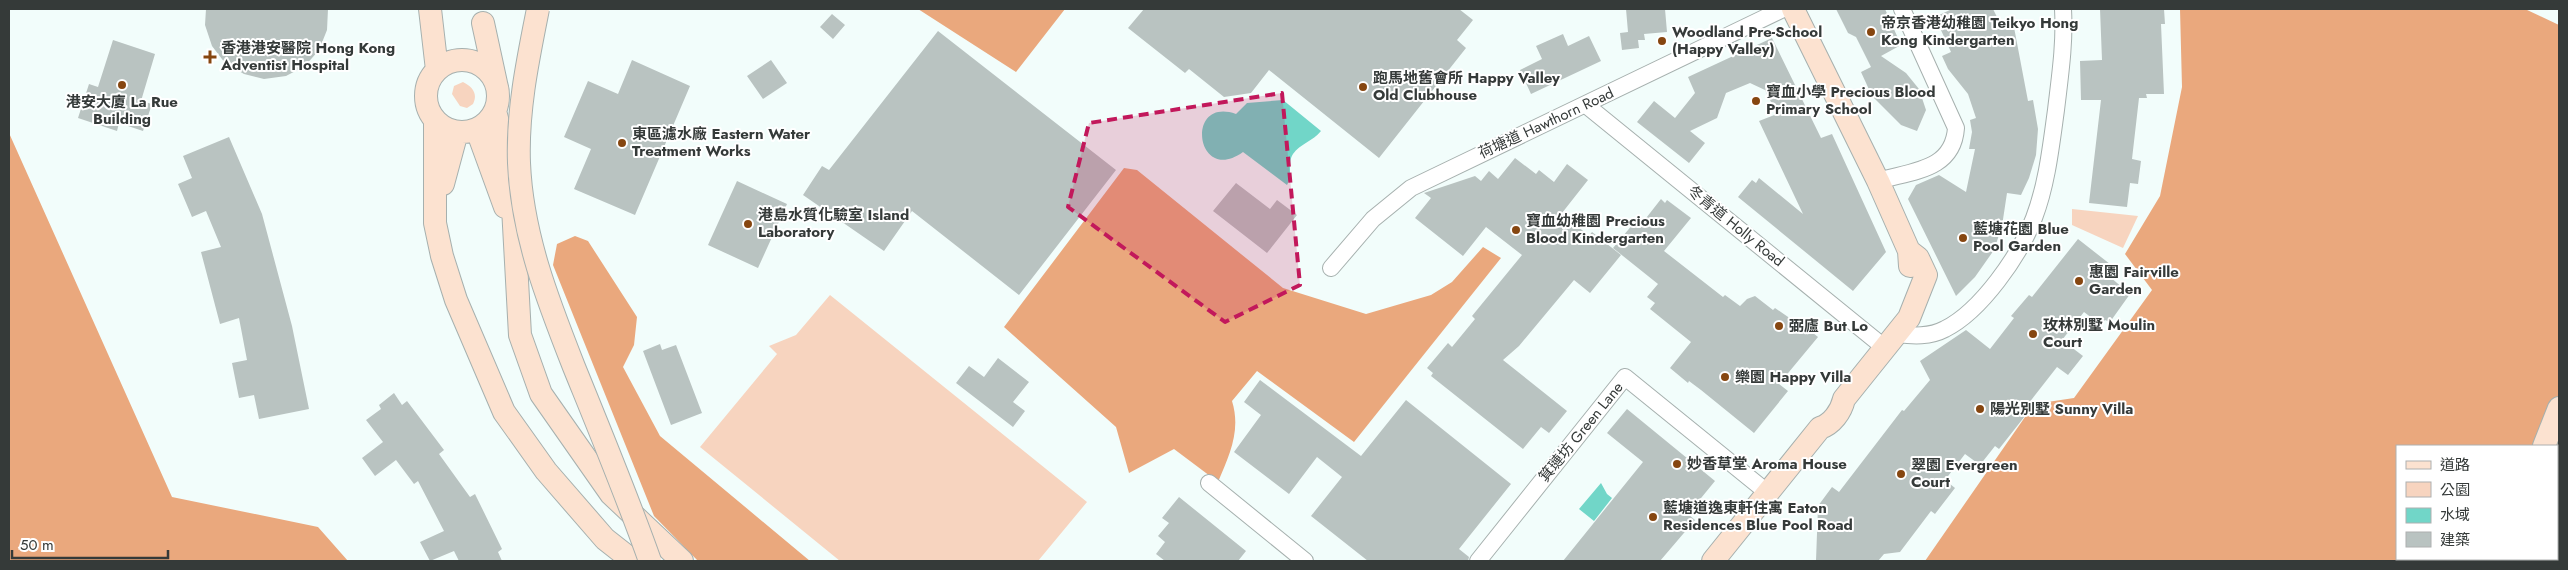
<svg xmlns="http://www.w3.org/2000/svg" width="2568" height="570" viewBox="0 0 2568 570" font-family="Jost,'Noto Sans TC',sans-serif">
  <rect width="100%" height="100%" fill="#f2fdfb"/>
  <path fill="#f7d4bf" d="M 463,82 C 473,87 478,94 473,104 L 467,108 L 460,106 L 452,94 L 454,86 Z
    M 2072,209 L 2138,216 L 2123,248 L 2072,225 Z
    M 830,295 L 1087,502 L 1038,561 L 840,561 L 700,447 L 777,354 L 769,346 L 796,335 Z"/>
  <path fill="#eaa87d" d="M 918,9 L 1065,9 L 1016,72 Z
    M 2180,9 L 2525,9 L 2559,25 L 2559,542 L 2557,542 L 2557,446 L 2397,446 L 2397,559 L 2520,559 L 2517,561 L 1925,561 L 2034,404 L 2074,398 L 2152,290 L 2125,254 L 2160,196 L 2182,87 Z
    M 9,133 L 172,497 L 318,527 L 348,561 L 9,561 Z
    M 1124,168 L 1137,170 L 1283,288 L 1366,314 L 1431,295 L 1452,282 L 1483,247 L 1501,258 L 1354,442 L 1257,371 L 1232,401 C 1241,430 1230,454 1218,482 L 1174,449 L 1129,473 L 1116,427 L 1004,327 Z
    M 575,236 L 588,241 L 637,317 L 634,345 L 623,367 L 660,436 L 810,561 L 698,561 L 654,516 L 553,265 L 557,244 Z"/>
  <path fill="#71d6c8" d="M 1283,100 L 1321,131 C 1313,141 1300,144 1293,154 C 1287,163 1293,175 1287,185 L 1243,152 C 1196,186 1184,96 1236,114 L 1247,103 Z
    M 1601,483 L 1607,494 L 1612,498 L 1594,521 L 1579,509 Z"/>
  <path fill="#b9c3c1" d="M 206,9 L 328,9 L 327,30 L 319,50 L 305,66 L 286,76 L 264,79 L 244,74 L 225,63 L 212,46 L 205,25 Z
    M 1144,9 L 1459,9 L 1473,20 L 1457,40 L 1466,48 L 1379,158 L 1269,70 L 1251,93 L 1224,97 L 1189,69 L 1185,73 L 1128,28 Z
    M 1626,9 L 1665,9 L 1667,32 L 1644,34 L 1645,40 L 1638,40 L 1639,48 L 1622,50 L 1620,33 L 1628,32 Z
    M 1836,9 L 1885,9 L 1901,45 L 1881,56 L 1906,73 L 1919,89 L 1926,110 L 1917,131 L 1901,125 L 1872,96 L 1861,72 L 1871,67 L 1856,37 L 1848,33 Z
    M 1952,9 L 1993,9 L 2002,27 L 2013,22 L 2028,101 L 2033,100 L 2038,129 L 2036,155 L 2029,178 L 2021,195 L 2007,193 L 2002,226 L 1994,250 L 1975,277 L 1956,296 L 1908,199 L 1916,185 L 1939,175 L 1966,192 L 1975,149 L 1969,149 L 1972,132 L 1970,120 L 1976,118 L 1968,94 L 1948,69 L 1942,56 L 1951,52 L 1935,17 Z
    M 2100,9 L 2164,9 L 2165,24 L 2161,24 L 2164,94 L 2146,94 L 2147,98 L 2139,98 L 2132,159 L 2141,161 L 2138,184 L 2130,183 L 2127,207 L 2089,203 L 2101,100 L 2081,100 L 2080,61 L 2102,60 Z
    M 832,14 L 845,25 L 833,39 L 820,27 Z
    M 938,31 L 1116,170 L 1019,295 L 912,211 L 884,251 L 803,195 L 822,166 L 829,170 Z
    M 1563,34 L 1568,46 L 1589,36 L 1601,61 L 1531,94 L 1520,70 L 1542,59 L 1536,46 Z
    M 1772,38 L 1821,138 L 1832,134 L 1886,252 L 1853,291 L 1738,197 L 1752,180 L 1756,183 L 1759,178 L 1803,214 L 1759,121 L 1777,114 L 1765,90 L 1750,83 L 1726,93 L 1717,118 L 1690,131 L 1705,143 L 1689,163 L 1637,122 L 1654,101 L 1675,118 L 1695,93 L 1688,77 Z
    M 113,40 L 155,54 L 141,101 L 152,104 L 143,131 L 119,123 L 117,131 L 78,118 L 89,84 L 98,87 Z
    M 632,60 L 690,86 L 635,215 L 574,189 L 591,149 L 564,137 L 588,81 L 618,94 Z
    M 771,60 L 787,83 L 763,99 L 747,76 Z
    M 229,137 L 262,214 L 292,326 L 309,409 L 259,419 L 254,395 L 239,398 L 232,363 L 247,360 L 239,318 L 220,324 L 201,252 L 221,247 L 206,211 L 192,217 L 178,184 L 192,178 L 183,156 Z
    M 1515,158 L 1536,174 L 1539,170 L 1554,182 L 1567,164 L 1588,180 L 1562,213 L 1589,236 L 1592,232 L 1621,255 L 1590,293 L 1574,280 L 1519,346 L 1503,360 L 1567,411 L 1549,433 L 1541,427 L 1523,449 L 1431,376 L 1433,373 L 1427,368 L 1448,343 L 1452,347 L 1475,319 L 1472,316 L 1522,255 L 1486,227 L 1463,256 L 1415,218 L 1431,198 L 1424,193 L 1475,176 L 1481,181 L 1489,171 L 1498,179 Z
    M 737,181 L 787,204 L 758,268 L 708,245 Z
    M 1236,183 L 1270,209 L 1277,200 L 1297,215 L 1267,253 L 1213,211 Z
    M 1661,199 L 1665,203 L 1667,200 L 1691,218 L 1664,251 L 1723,297 L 1725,295 L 1740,306 L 1747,299 L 1755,296 L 1773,310 L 1775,308 L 1791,319 L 1793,317 L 1818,337 L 1779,384 L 1788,391 L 1754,433 L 1701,390 L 1689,381 L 1688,383 L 1670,368 L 1691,342 L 1650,309 L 1655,303 L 1647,297 L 1658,284 L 1613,248 L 1638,218 L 1643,222 Z
    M 2078,239 L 2115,268 L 2110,277 L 2130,294 L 2110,322 L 2105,320 L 2101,325 L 2084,312 L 2062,340 L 2083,356 L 2068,375 L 2057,367 L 2021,413 L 2025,416 L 1999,449 L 1995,446 L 1980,465 L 1965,454 L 1945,480 L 1955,488 L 1935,514 L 1931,511 L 1900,552 L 1884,554 L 1878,561 L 1816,561 L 1818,506 L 1832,487 L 1839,492 L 1902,410 L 1904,411 L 1930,380 L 1920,361 L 1966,330 L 1990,349 L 2014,318 L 2011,316 L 2029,295 L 2032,297 Z
    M 660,344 L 662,350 L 676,345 L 702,413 L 671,425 L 643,351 Z
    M 998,358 L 1029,382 L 1013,402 L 1025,411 L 1013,427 L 956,383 L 969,366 L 984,377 Z
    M 1260,380 L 1361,456 L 1406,400 L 1511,484 L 1459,549 L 1469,557 L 1468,561 L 1368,561 L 1311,516 L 1342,477 L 1317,457 L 1289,494 L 1234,452 L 1261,415 L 1244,402 Z
    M 394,393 L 402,405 L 407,401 L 444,450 L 439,454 L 470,497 L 475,494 L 502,549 L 498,552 L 502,561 L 459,561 L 454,551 L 430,561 L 420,542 L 444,531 L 418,481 L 414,484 L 396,460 L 375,476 L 362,458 L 383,442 L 366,420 L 381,409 L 379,405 Z
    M 1627,409 L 1715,481 L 1688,514 L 1695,520 L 1660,561 L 1563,561 L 1643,462 L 1607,433 Z
    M 1179,497 L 1246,551 L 1238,561 L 1165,561 L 1156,554 L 1165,542 L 1158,536 L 1169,523 L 1162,518 Z"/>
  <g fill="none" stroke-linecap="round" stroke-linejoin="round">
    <defs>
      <path id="street" d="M 1586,105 L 1885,348
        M 1878,181 C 1911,171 1953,171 1956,128 L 1902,9
        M 1331,268 L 1373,219 L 1411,188 L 1783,9
        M 1897,334 C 1913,336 1930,337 1945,329 C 1981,311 2020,255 2034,218 C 2047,184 2051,146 2056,110 C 2060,76 2065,43 2063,9
        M 1209,483 L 1305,561
        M 1478,561 L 1625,377 L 1768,493"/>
      <path id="secondary" d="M 430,9 L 437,70
        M 1793,9 L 1878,181 L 1909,251 L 1910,266
        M 483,23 L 496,83
        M426 96a36 36 0 1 1 72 0a36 36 0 1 1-72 0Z
        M 495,111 L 511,171 L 520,335 L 541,394 L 611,494 L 682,561
        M 435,120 L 435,223 L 442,256 L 456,300 L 504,412 L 546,471 L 605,539 L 633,561
        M 477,130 L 505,207
        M 443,184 L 457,132
        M 2544,446 L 2559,408
        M 1713,561 L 1820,428 C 1832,424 1841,412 1844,399 L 1909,318 L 1926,275 L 1918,258 L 1909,251
        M 2409,561 L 2411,559"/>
    </defs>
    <use href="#street" stroke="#a6b0ae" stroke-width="18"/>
    <use href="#secondary" stroke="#a6b0ae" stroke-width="24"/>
    <use href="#street" stroke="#fff" stroke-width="16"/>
    <use href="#secondary" stroke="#fce2d0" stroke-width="22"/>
    <defs>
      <path id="secondary-bridge" d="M 538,9 C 528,59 517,111 519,163 C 522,235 548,301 574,367 C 600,431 627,496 650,561"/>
    </defs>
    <use href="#secondary-bridge" stroke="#a6b0ae" stroke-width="24" stroke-linecap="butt"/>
    <use href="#secondary-bridge" stroke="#fce2d0" stroke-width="22"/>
  </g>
  <path fill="#c2185b" fill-opacity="0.2" stroke="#c2185b" stroke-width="4" stroke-dasharray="10 6" stroke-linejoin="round" d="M 1282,93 L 1300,285 L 1225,322 L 1068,207 L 1089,123 Z"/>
  <g fill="#864610" stroke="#fff" stroke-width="2">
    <circle cx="1871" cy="32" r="5"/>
    <circle cx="1662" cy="41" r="5"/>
    <path d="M207.5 49.5h5v5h5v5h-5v5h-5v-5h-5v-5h5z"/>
    <circle cx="122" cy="85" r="5"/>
    <circle cx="1363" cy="87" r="5"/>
    <circle cx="1756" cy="101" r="5"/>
    <circle cx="622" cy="143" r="5"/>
    <circle cx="748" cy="224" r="5"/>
    <circle cx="1516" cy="230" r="5"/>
    <circle cx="1963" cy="238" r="5"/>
    <circle cx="2079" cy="281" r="5"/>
    <circle cx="1779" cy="326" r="5"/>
    <circle cx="2033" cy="334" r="5"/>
    <circle cx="1725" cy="377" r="5"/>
    <circle cx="1980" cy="409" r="5"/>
    <circle cx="1677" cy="464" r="5"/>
    <circle cx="1901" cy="474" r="5"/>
    <circle cx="1653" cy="517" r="5"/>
  </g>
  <g text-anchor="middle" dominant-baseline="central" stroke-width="4" stroke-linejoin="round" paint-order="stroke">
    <g font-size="15" font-weight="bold" fill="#353a39" stroke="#fff" text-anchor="start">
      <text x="1881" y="23">帝京香港幼稚園 Teikyo Hong<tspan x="1881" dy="17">Kong Kindergarten</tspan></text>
      <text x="1672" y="32">Woodland Pre-School<tspan x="1672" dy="17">(Happy Valley)</tspan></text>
      <text x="221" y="48">香港港安醫院 Hong Kong<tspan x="221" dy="17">Adventist Hospital</tspan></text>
      <text x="1373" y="78">跑馬地舊會所 Happy Valley<tspan x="1373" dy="17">Old Clubhouse</tspan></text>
      <text x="1766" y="92">寶血小學 Precious Blood<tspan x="1766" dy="17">Primary School</tspan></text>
      <text x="122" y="102" text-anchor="middle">港安大廈 La Rue<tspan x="122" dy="17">Building</tspan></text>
      <text x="632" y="134">東區濾水廠 Eastern Water<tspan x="632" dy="17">Treatment Works</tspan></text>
      <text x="758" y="215">港島水質化驗室 Island<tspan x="758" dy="17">Laboratory</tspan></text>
      <text x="1526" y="221">寶血幼稚園 Precious<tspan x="1526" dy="17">Blood Kindergarten</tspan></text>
      <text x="1973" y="229">藍塘花園 Blue<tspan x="1973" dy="17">Pool Garden</tspan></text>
      <text x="2089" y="272">惠園 Fairville<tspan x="2089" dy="17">Garden</tspan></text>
      <text x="2043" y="325">玫林別墅 Moulin<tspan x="2043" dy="17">Court</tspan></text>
      <text x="1789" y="326">弼廬 But Lo</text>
      <text x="1735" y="377">樂園 Happy Villa</text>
      <text x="1990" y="409">陽光別墅 Sunny Villa</text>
      <text x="1687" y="464">妙香草堂 Aroma House</text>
      <text x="1911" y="465">翠園 Evergreen<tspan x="1911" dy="17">Court</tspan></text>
      <text x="1663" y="508">藍塘道逸東軒住寓 Eaton<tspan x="1663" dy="17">Residences Blue Pool Road</tspan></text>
    </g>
    <g font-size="15" fill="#353a39" stroke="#fff">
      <text transform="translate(1546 123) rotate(-25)">荷塘道 Hawthorn Road</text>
      <text transform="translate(1736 226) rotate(39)">冬青道 Holly Road</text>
      <text transform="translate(1581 432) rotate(-51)">箕璉坊 Green Lane</text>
    </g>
  </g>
  <rect width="2568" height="570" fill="none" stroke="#353a39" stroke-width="20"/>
  <rect x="2396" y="445" width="162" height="115" fill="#ffffff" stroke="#aeb0b0"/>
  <rect x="2406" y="461" width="25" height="8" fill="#fce2d0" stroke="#aeb0b0"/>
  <text x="2440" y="470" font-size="15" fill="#353a39">道路</text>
  <rect x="2406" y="482" width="25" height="15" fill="#f7d4bf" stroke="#aeb0b0"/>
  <text x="2440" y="495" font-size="15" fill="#353a39">公園</text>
  <rect x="2406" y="508" width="25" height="15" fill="#71d6c8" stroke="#aeb0b0"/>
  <text x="2440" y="520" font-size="15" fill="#353a39">水域</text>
  <rect x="2406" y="532" width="25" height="15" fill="#b9c3c1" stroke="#aeb0b0"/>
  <text x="2440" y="545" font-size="15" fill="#353a39">建築</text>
  <path d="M12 550v8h156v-8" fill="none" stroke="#353a39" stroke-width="2.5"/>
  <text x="20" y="550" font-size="15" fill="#353a39" stroke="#ffffff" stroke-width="4" paint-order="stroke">50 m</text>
</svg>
